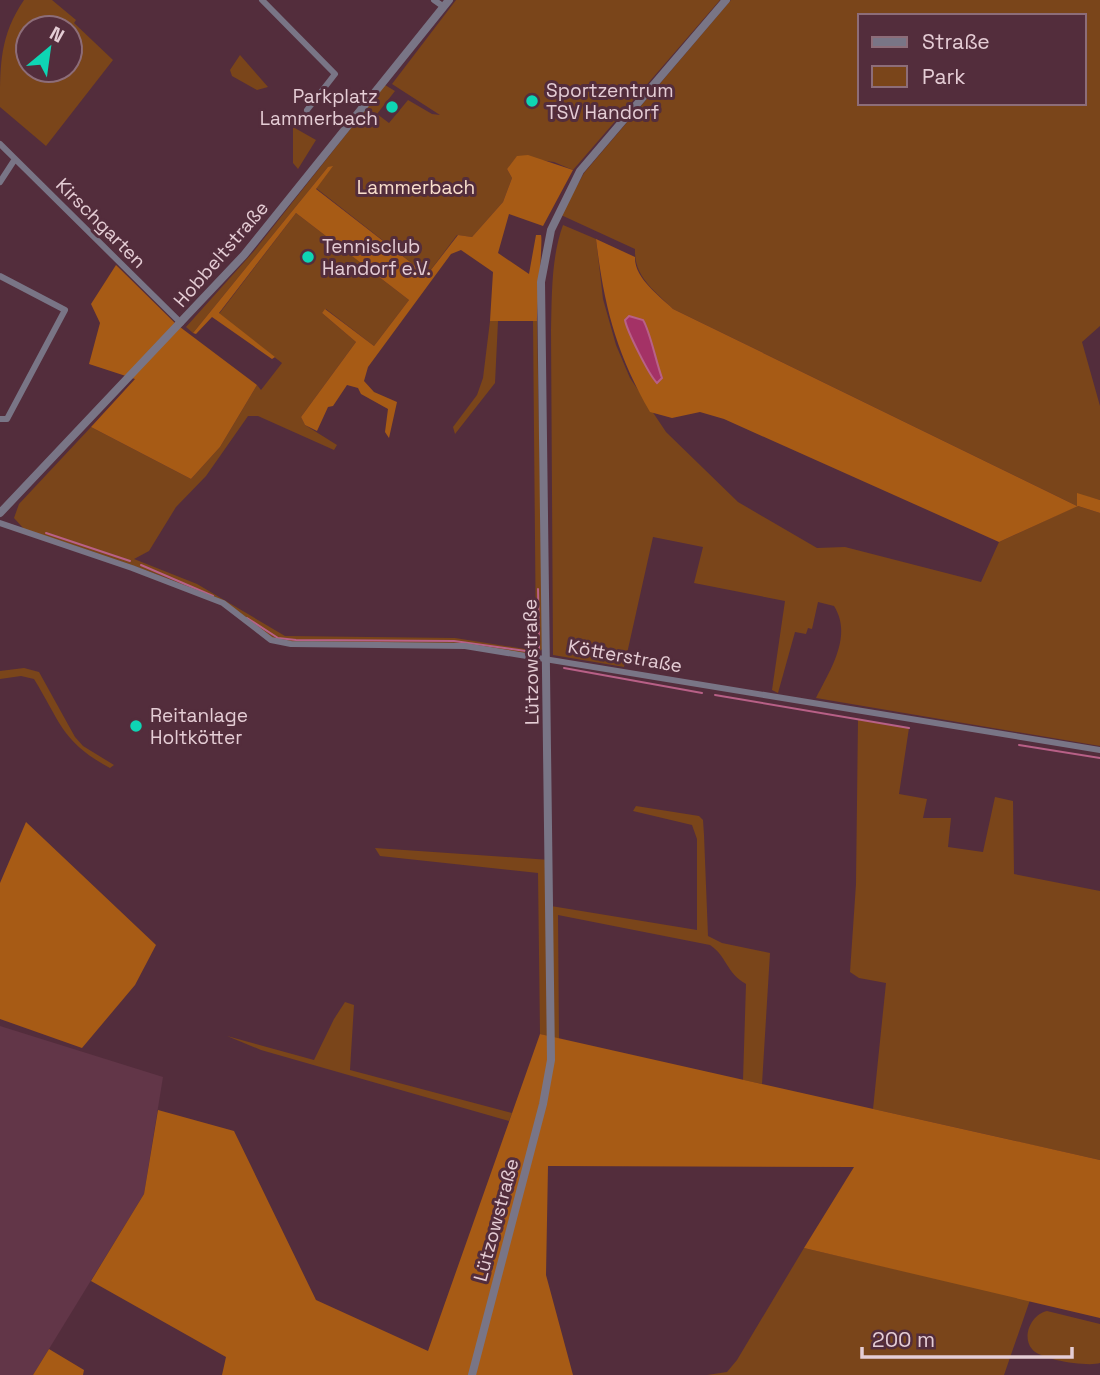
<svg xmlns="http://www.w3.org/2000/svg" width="1100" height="1375" viewBox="0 0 1100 1375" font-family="'Space Grotesk',sans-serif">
  <rect width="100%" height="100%" fill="#532d3c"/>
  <path fill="#623648" d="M 0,1026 L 163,1077 L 144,1194 L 33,1375 L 0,1375 Z"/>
  <path fill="#7a451a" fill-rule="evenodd" d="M 24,0 L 52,0 L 76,20 L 74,23 L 113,60 L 46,146 L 0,107 C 0,64 0,35 24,0 ZM 70,28 L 70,70 L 28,70 L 28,28 Z
    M 456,0 L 720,0 L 573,170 L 554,162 L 517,157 L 507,169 L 512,178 L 503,202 L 472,237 L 457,235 L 427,275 L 316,188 L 328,167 L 193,333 L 186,327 L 254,251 L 385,85 L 395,91 L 377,114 L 389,123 L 408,100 L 432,114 L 440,115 L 392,84 Z
    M 731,0 L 1100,0 L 1100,326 L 1082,342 L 1100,406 L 1100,500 L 1077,494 L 1078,506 L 1100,513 L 1100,746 L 816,698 C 830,670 853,636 834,606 L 818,602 L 812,629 L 808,628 L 806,634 L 795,632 L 778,693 L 772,690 L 785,601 L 694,583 L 703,547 L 653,537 L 624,667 L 553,655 L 551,330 C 552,295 551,258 563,225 L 596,239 L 603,299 L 616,345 L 630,378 L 666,432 L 738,502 L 817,548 L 845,547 L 981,582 L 999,542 L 1077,506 L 673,309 C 654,290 634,277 635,249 L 561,215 L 584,173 ZM 860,16 L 1084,16 L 1084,103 L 860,103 Z
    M 240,55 L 268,87 L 257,90 L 232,76 L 230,70 Z
    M 293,127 L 316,140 L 298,169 L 293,163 Z
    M 296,213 L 409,300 L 374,346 L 326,309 L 322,313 L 356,342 L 301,417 L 305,425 L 337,445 L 334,450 L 258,416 L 248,416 L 206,476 L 176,507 L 149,551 L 134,559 L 197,584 L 285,636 L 455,638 L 531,650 L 536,648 L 533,321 L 537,321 L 543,648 L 534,657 L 465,646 L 291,644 C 254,637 228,604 193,589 C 138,565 80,548 24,529 L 14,518 L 19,504 L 91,427 L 191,479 L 220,447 L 257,385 L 261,390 L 282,363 L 219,314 Z
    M 490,321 L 498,321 L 495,383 L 455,434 L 453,427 L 477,395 L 483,378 Z
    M 24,668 L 39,672 L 75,737 L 83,746 L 114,765 L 110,768 C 62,742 61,723 34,679 L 21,676 L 0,679 L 0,671 Z
    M 858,719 L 909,728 L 899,794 L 927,799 L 923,818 L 951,818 L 948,847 L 983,852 L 995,797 L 1013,801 L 1014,874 L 1100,891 L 1100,1160 L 873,1109 L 886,983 L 859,978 L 850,972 L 856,884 Z
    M 636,806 L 699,816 L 703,820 L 704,835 L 708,936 L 722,943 L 770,953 L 762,1084 L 743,1080 L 746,984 C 726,973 727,956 710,945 L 558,915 L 559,1039 L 540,1034 L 538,873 L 380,856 L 375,848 L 550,860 L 551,906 L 697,930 L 697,839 L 692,825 L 633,811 Z
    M 345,1002 L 354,1005 L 350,1070 L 512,1113 L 509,1121 L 261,1050 L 227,1036 L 314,1060 L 334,1019 Z
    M 804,1248 L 1030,1300 L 1004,1375 L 707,1375 L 727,1372 L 737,1360 Z
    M 1047,1311 L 1100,1324 L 1100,1363 C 1088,1367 1040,1360 1032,1349 C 1021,1336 1032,1314 1047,1311 Z"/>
  <path fill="#a75b15" d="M 528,155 L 573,170 L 543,226 L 509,214 L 498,253 L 529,274 L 536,235 L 541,235 C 543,239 537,307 537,321 L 490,321 L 493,272 L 461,250 L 451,254 L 368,367 L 364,381 L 374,392 L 397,402 L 389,438 L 385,432 L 388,409 L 361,394 L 358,388 L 347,385 L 333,406 L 328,407 L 317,431 L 305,425 L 301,417 L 356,342 L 322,313 L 325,309 L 374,346 L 409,300 L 296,213 L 219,313 L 275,357 L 272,359 L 212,317 L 196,334 L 193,333 L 328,167 L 333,166 L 316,189 L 427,275 L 458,235 L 472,237 L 503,202 L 512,178 L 507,169 L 517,156 Z
    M 596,239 L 635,257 C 634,278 660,296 673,309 L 1077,506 L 1077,493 L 1100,500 L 1100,513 L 1078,506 L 999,542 L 724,419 L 700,412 L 672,418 L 650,412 C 616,353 604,306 596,239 Z
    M 116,265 L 176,324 L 257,385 L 220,447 L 191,479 L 91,427 L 135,379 L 89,364 L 100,323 L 91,304 Z
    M 26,822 L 156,945 L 135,985 L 82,1048 L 0,1019 L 0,883 Z
    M 540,1034 L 1100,1160 L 1100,1318 L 804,1248 L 854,1167 L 548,1166 L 546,1275 L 573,1375 L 222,1375 L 226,1357 L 91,1281 L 144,1194 L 158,1110 L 234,1131 L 316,1300 L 428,1351 Z
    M 49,1349 L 84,1370 L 83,1375 L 33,1375 Z"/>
  <path fill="#a43266" stroke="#b86087" stroke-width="2" d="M 629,316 L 643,320 C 650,331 656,362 662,378 L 657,383 C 649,375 627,331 625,320 Z"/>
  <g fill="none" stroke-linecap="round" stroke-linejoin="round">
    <path stroke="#b86087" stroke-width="2" d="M 46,533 L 130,561
      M 141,565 L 213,596
      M 247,618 L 278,638 L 296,640 L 454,641 L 533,652 L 539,648 L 539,643 L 538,589
      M 564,668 L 702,693
      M 715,695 L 909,728
      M 1019,745 L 1100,758"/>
    <path stroke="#797586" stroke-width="6" d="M 262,0 L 335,74 L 307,110
      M 434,0 L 444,7
      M 0,144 L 181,323
      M 0,182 L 15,159
      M 0,276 L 65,310 L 7,419 L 0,419
      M 0,523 L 132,568 L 223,603 L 271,640 L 291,644 L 465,646 L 1100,750"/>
    <path stroke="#797586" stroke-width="8" d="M 0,513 L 244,255 L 449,0
      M 472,1375 L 543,1104 L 551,1060 L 541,282 L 551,230 L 580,171 L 726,0"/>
  </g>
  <g fill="#0ed5b4" stroke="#532d3c" stroke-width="2.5">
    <circle cx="532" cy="101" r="7"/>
    <circle cx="392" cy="107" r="7"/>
    <circle cx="308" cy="257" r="7"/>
    <circle cx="136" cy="726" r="7"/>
  </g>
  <g text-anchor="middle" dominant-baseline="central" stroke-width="6" stroke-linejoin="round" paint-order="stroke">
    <g font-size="19" fill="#e5cdd5" stroke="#532d3c" text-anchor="start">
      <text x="546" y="90">Sportzentrum<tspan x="546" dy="22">TSV Handorf</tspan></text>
      <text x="378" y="96" text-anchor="end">Parkplatz<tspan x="378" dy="22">Lammerbach</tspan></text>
      <text x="322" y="246">Tennisclub<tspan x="322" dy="22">Handorf e.V.</tspan></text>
      <text x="150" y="715">Reitanlage<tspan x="150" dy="22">Holtkötter</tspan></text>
    </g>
    <g font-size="19" fill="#f9dfcd" stroke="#532d3c">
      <text x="416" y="187">Lammerbach</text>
    </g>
    <g font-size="19" fill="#e5cdd5" stroke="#532d3c">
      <text transform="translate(101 223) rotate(45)">Kirschgarten</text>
      <text transform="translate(221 254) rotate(-49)">Hobbeltstraße</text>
      <text transform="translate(625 656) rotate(10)">Kötterstraße</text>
      <text transform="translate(531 662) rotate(-91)">Lützowstraße</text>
      <text transform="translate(496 1220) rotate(-75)">Lützowstraße</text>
    </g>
  </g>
  <rect x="858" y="14" width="228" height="91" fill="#532d3c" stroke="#8d6d79" stroke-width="2"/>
  <rect x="872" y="37" width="35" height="10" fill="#797586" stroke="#8d6d79" stroke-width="2"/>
  <text x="922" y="49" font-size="21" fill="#e5cdd5">Straße</text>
  <rect x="872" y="66" width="35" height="21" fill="#7a451a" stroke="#8d6d79" stroke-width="2"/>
  <text x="922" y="84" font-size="21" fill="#e5cdd5">Park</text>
  <g transform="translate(49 49) rotate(29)"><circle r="33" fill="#532d3c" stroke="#8d6d79" stroke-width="2"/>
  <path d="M0-5L12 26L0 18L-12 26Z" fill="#0ed5b4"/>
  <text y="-10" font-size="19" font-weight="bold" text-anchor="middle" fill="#e5cdd5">N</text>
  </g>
  <path d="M862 1347v10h210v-10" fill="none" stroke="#e5cdd5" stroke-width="3.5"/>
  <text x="872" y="1347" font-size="21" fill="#e5cdd5" stroke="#532d3c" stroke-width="5" paint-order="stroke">200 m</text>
</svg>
